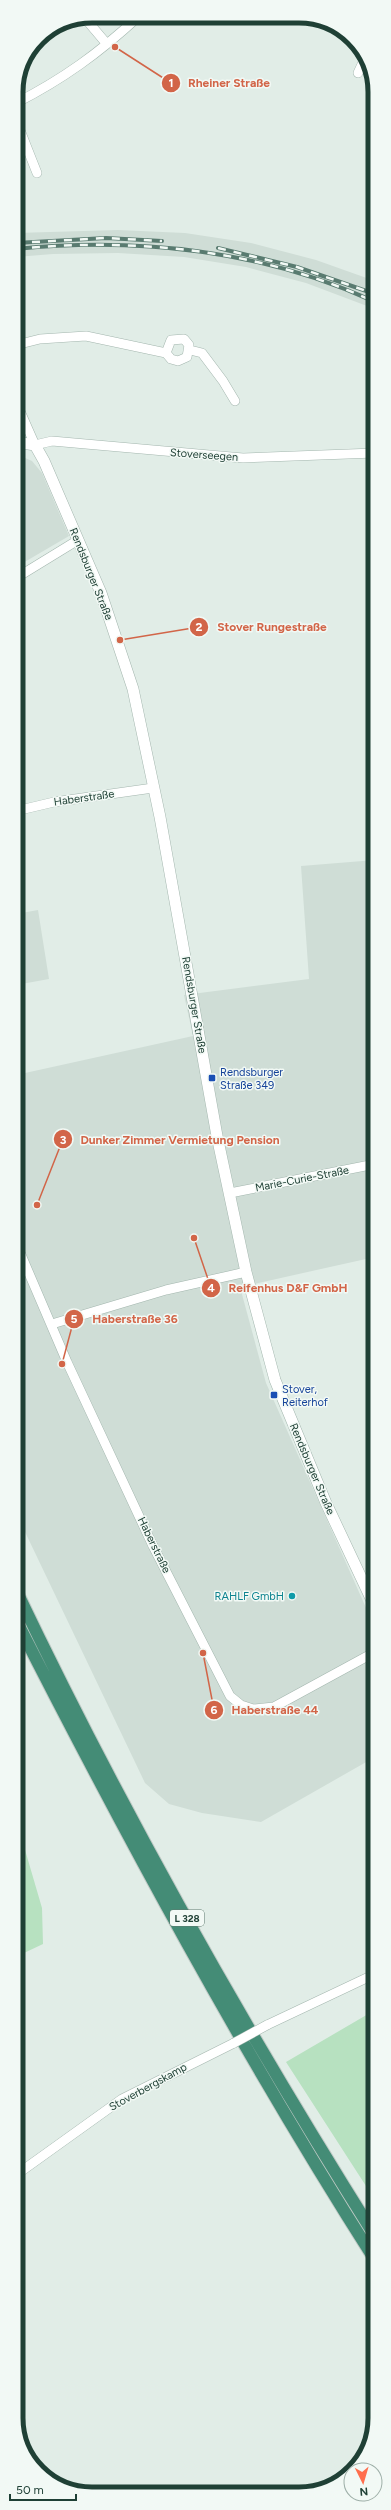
<svg xmlns="http://www.w3.org/2000/svg" width="391" height="2510" viewBox="0 0 391 2510" font-family="Figtree,sans-serif">
  <rect width="100%" height="100%" fill="#e1ede7"/>
  <path fill="#cfddd6" d="M 118,230 L 185,233 L 251,243 L 316,260 L 375,281 L 375,309 L 306,283 L 246,267 L 184,257 L 118,253 L 53,254 L 16,257 L 16,233 Z
    M 16,454 L 32,461 L 42,473 L 69,536 L 16,567 Z
    M 375,860 L 375,1257 L 240,1287 L 266,1383 L 375,1628 L 375,1757 L 261,1822 L 202,1813 L 169,1804 L 145,1783 L 16,1513 L 16,1075 L 193,1036 L 184,995 L 309,979 L 301,866 Z
    M 38,910 L 49,979 L 16,985 L 16,914 Z"/>
  <path fill="#b7e1c0" d="M 16,1819 L 42,1908 L 43,1944 L 24,1953 L 16,1951 Z
    M 375,2010 L 375,2200 L 286,2062 Z"/>
  <g fill="none" stroke-linecap="round" stroke-linejoin="round">
    <defs>
      <path id="minor" d="M 84,17 L 106,43
        M 358,73 L 364,60
        M 16,103 C 63,79 99,53 138,17
        M 16,120 L 37,173
        M 16,345 L 40,339 L 86,336 L 166,353 L 171,359 L 178,361 L 187,357 L 189,345 L 184,339 L 171,340 L 166,353
        M 190,350 L 202,353 L 223,381 L 235,401
        M 16,402 L 35,445 L 52,441 L 243,458 L 375,453
        M 16,578 L 78,540
        M 16,811 L 54,802 L 153,788
        M 230,1193 L 375,1164
        M 16,1243 L 67,1362 L 153,1546 L 230,1696 L 241,1705 L 253,1709 L 274,1707 L 375,1652
        M 52,1324 L 166,1290 L 246,1272
        M 267,2025 L 375,1974
        M 16,2175 L 122,2099 L 234,2043"/>
      <path id="tertiary" d="M 16,442 L 35,445 L 44,461 L 101,593 L 133,689 L 160,817 L 217,1136 L 246,1272 L 275,1380 L 326,1503 L 375,1607"/>
      <path id="trunk" d="M 16,1590 C 122,1812 244,2028 375,2236
        M 16,1620 C 127,1838 243,2053 375,2260"/>
    </defs>
    <use href="#minor" stroke="#a3b6ae" stroke-width="10"/>
    <use href="#tertiary" stroke="#a3b6ae" stroke-width="12"/>
    <use href="#trunk" stroke="#c0cac6" stroke-width="14"/>
    <use href="#minor" stroke="#fff" stroke-width="9"/>
    <use href="#tertiary" stroke="#fff" stroke-width="11"/>
    <use href="#trunk" stroke="#448c76" stroke-width="12"/>
    <defs>
      <path id="rail" d="M 16,243 L 106,238 L 162,241
        M 218,248 L 297,267 L 375,294
        M 16,249 C 138,237 263,250 375,302"/>
    </defs>
    <use href="#rail" stroke="#597b70" stroke-width="4"/>
    <use href="#rail" stroke="#f2f9f5" stroke-width="2.5" stroke-dasharray="8" stroke-linecap="butt"/>
    <defs>
      <path id="minor-bridge" d="M 234,2043 L 267,2025"/>
    </defs>
    <use href="#minor-bridge" stroke="#a3b6ae" stroke-width="10" stroke-linecap="butt"/>
    <use href="#minor-bridge" stroke="#fff" stroke-width="9"/>
  </g>
  <g fill="#1a4fb4" stroke="#f2f9f5" stroke-width="1.5">
    <rect x="208" y="1074" width="8" height="8" rx="2"/>
    <rect x="270" y="1391" width="8" height="8" rx="2"/>
  </g>
  <circle fill="#0f9aa8" stroke="#f2f9f5" stroke-width="1.5" cx="292" cy="1596" r="4"/>
  <g text-anchor="middle" dominant-baseline="central" stroke-width="3" stroke-linejoin="round" paint-order="stroke">
    <rect fill="#f2f9f5" stroke="#5e786f" stroke-width="1" x="170" y="1910" width="34" height="16" rx="3"/>
    <g font-size="10" font-weight="bold" fill="#1f4035">
      <text x="187" y="1918">L 328</text>
    </g>
    <g font-size="11" fill="#1f4035" stroke="#f2f9f5">
      <text transform="translate(204 455) rotate(4)">Stoverseegen</text>
      <text transform="translate(91 574) rotate(68)">Rendsburger Straße</text>
      <text transform="translate(84 798) rotate(-8)">Haberstraße</text>
      <text transform="translate(194 1005) rotate(80)">Rendsburger Straße</text>
      <text transform="translate(302 1179) rotate(-11)">Marie-Curie-Straße</text>
      <text transform="translate(312 1469) rotate(67)">Rendsburger Straße</text>
      <text transform="translate(154 1545) rotate(64)">Haberstraße</text>
      <text transform="translate(148 2087) rotate(-29)">Stoverbergskamp</text>
    </g>
    <g font-size="11" fill="#164399" stroke="#f2f9f5" text-anchor="start">
      <text x="220" y="1072">Rendsburger<tspan x="220" dy="13">Straße 349</tspan></text>
      <text x="282" y="1389">Stover,<tspan x="282" dy="13">Reiterhof</tspan></text>
    </g>
    <g font-size="11" fill="#0d838f" stroke="#f2f9f5" text-anchor="end">
      <text x="284" y="1596">RAHLF GmbH</text>
    </g>
  </g>
  <path d="M0 0H391V2510H0ZM92 23H299A69 69 0 0 1 368 92V2418A69 69 0 0 1 299 2487H92A69 69 0 0 1 23 2418V92A69 69 0 0 1 92 23Z" fill="#f2f9f5" fill-rule="evenodd"/>
  <path fill="none" stroke="#1f4035" stroke-width="5" d="M92 23H299A69 69 0 0 1 368 92V2418A69 69 0 0 1 299 2487H92A69 69 0 0 1 23 2418V92A69 69 0 0 1 92 23Z"/>
  <path fill="none" stroke="#d26548" stroke-width="1.5" d="M115 47L171 83M120 640L199 627M37 1205L63 1139M194 1238L211 1288M62 1364L74 1319M203 1653L214 1710"/>
  <g fill="#d26548" stroke="#f2f9f5" stroke-width="1.5">
    <circle cx="115" cy="47" r="4"/>
    <circle cx="120" cy="640" r="4"/>
    <circle cx="37" cy="1205" r="4"/>
    <circle cx="194" cy="1238" r="4"/>
    <circle cx="62" cy="1364" r="4"/>
    <circle cx="203" cy="1653" r="4"/>
    <circle cx="171" cy="83" r="10"/>
    <circle cx="199" cy="627" r="10"/>
    <circle cx="63" cy="1139" r="10"/>
    <circle cx="211" cy="1288" r="10"/>
    <circle cx="74" cy="1319" r="10"/>
    <circle cx="214" cy="1710" r="10"/>
  </g>
  <g font-size="12" text-anchor="middle" font-weight="bold" fill="#fff">
    <text x="171" y="87">1</text>
    <text x="199" y="631">2</text>
    <text x="63" y="1144">3</text>
    <text x="211" y="1292">4</text>
    <text x="74" y="1323">5</text>
    <text x="214" y="1714">6</text>
  </g>
  <g font-size="12" text-anchor="middle" font-weight="bold" fill="#d26548" stroke="#f2f9f5" stroke-width="3" stroke-linejoin="round" paint-order="stroke">
    <text x="229" y="87">Rheiner Straße</text>
    <text x="272" y="631">Stover Rungestraße</text>
    <text x="180" y="1144">Dunker Zimmer Vermietung Pension</text>
    <text x="288" y="1292">Reifenhus D&amp;F GmbH</text>
    <text x="135" y="1323">Haberstraße 36</text>
    <text x="275" y="1714">Haberstraße 44</text>
  </g>
  <g transform="translate(363 2482) rotate(175)"><circle r="19" fill="#f2f9f5" stroke="#9eafa8"/>
  <path d="M0-3L7 15L0 10L-7 15Z" fill="#ff6e4d"/>
  <text y="-6" font-size="11" font-weight="bold" text-anchor="middle" fill="#1f4035">N</text>
  </g>
  <path d="M10 2494v6h66v-6" fill="none" stroke="#1f4035" stroke-width="2"/>
  <text x="16" y="2494" font-size="12" fill="#1f4035" stroke="#f2f9f5" stroke-width="3" paint-order="stroke">50 m</text>
</svg>
